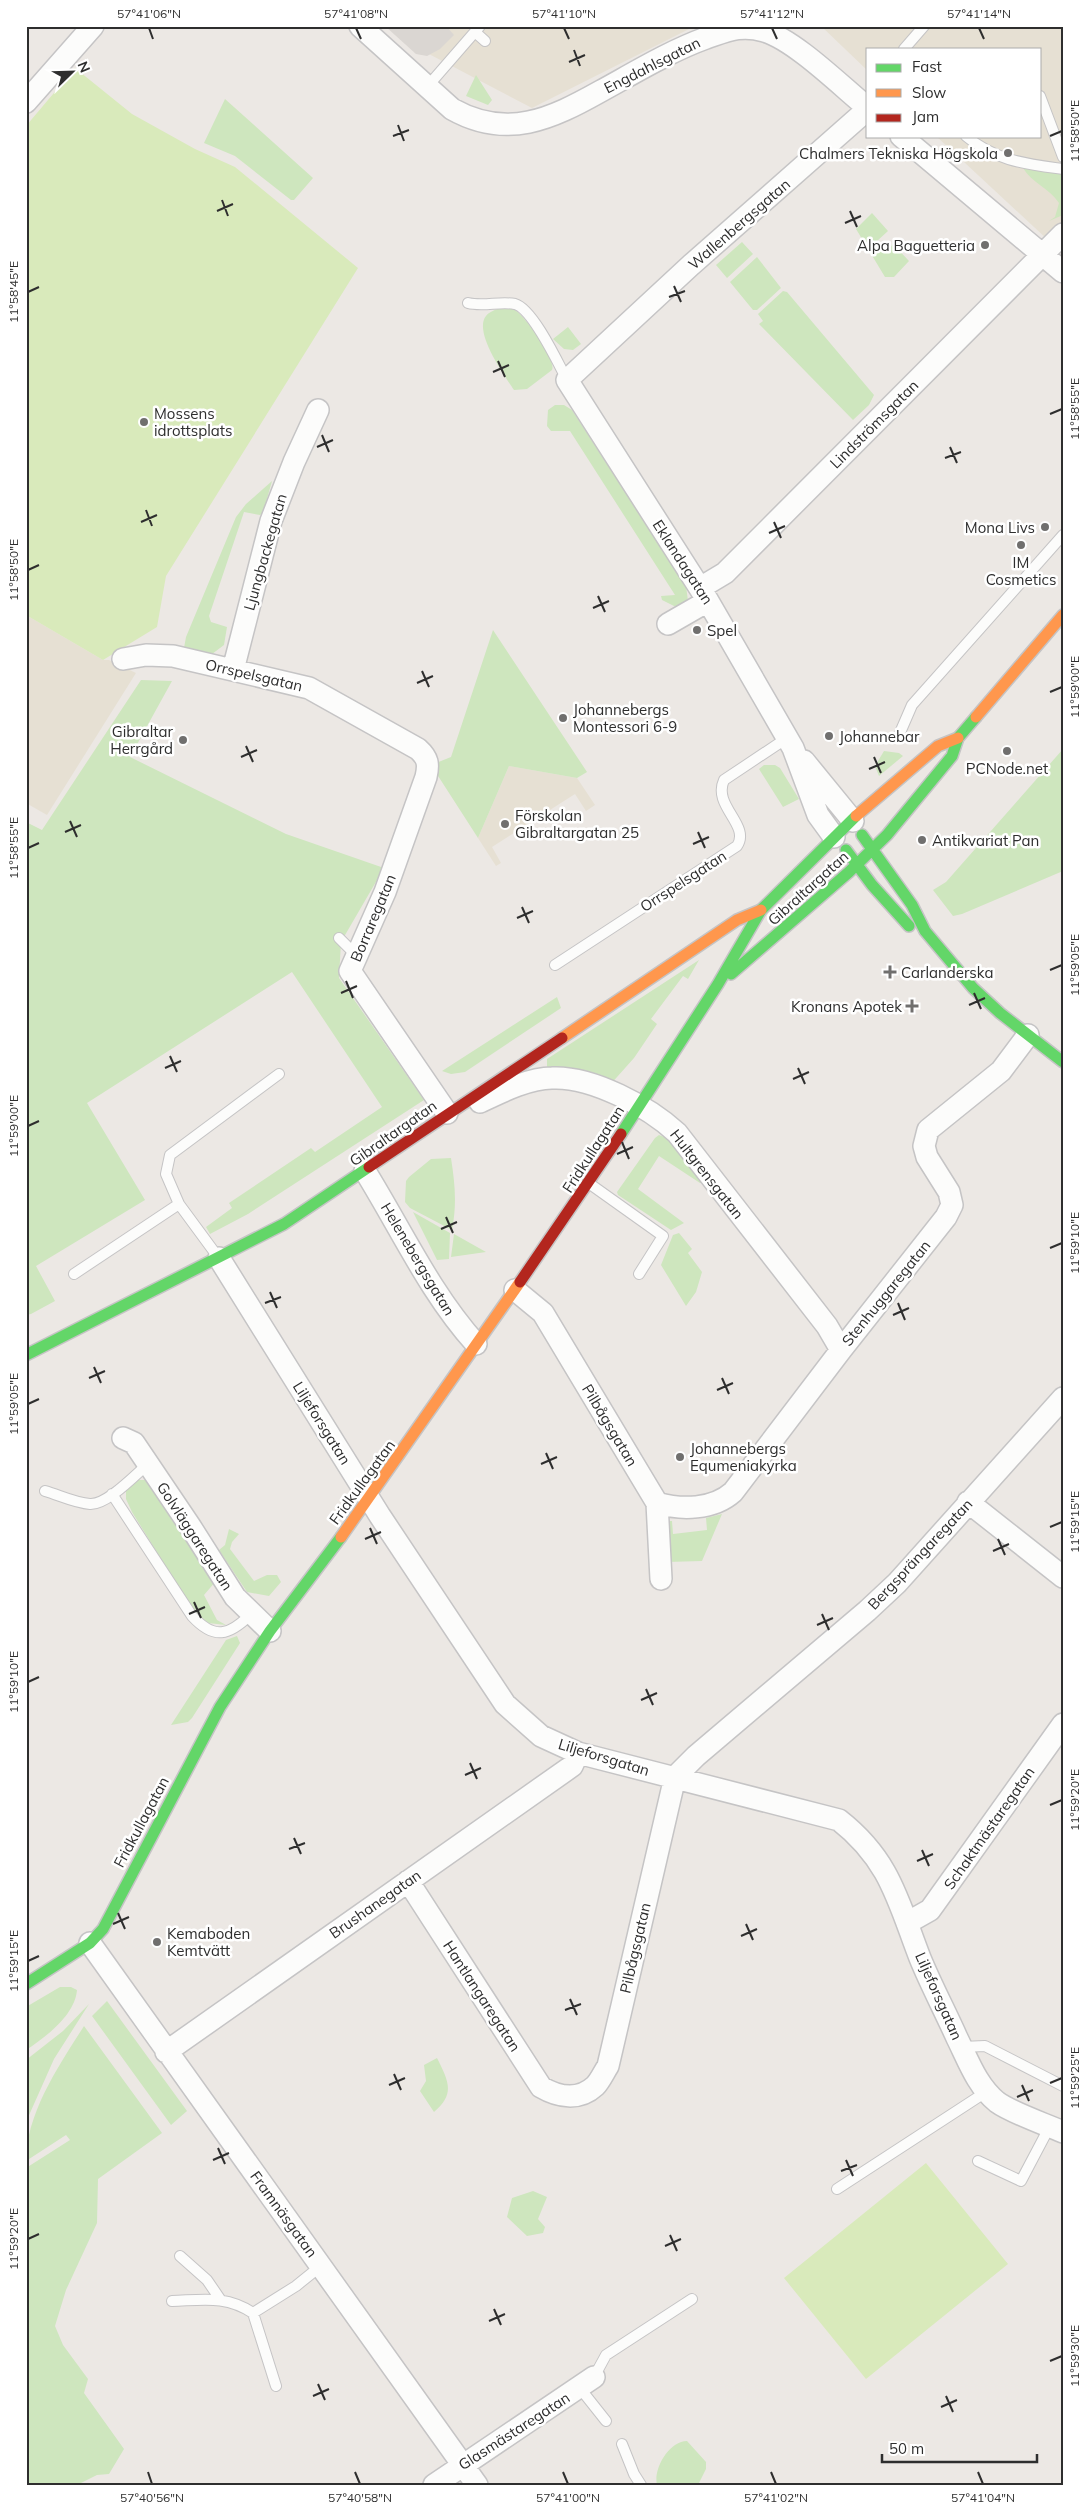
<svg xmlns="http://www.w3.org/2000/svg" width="1089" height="2511" viewBox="0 0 1089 2511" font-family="Mulish,sans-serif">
  <rect width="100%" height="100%" fill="#ece8e4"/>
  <path fill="#e6e0d3" d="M 392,26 L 695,26 L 532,108 L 427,53 Z
    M 821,26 L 1063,26 L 1063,254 L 936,136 L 1040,136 L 1040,49 L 868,49 L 868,71 Z
    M 26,615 L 103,660 L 109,660 L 136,673 L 47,815 L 26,803 Z
    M 509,766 L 577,778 L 595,805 L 586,811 L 575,794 L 492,847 L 501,863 L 496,866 L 478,838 Z"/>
  <path fill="#cee6be" d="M 476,75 L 492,100 L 488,105 L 466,96 Z
    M 225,99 L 313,178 L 294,200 L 291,200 L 235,156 L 204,143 Z
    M 1023,168 L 1056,172 L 1063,176 L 1063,215 L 1049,221 L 1055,217 L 1059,203 C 1049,188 1032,183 1023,168 Z
    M 872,213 L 888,231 L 876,242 L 886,253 L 893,244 L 909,261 L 894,277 L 885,277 L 856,229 Z
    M 742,242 L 753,254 L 727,278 L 716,265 Z
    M 757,257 L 781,288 L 757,310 L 753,310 L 730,282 Z
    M 783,291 L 787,292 L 874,395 L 869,405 L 853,420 L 759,324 L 763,321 L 758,314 Z
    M 500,308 C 505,309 511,308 515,310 C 525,316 557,360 552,370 L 527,389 L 514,390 C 505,376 473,332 486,316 C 489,312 495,310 500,308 Z
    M 568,327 L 581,344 L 573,350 L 564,349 L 553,339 Z
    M 555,405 L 564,405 L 572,410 L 686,586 L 688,601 L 678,608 L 662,600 L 661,596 L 675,595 L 570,431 L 551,431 L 547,426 L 548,410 Z
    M 272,481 L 263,513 L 260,515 L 244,512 L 209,616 L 211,622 L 227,627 L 224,645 L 212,654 L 184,648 L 186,637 L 236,517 L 246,504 Z
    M 493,630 L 587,772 L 577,778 L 509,766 L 478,838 L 431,765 L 451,757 Z
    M 141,680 L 172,681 L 130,757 L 286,834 L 384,868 L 341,942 L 339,978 L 424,1100 L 248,1214 L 210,1234 L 206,1227 L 232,1208 L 229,1203 L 311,1148 L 315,1152 L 382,1107 L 292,972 L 87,1103 L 145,1200 L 36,1266 L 55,1301 L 31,1314 L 26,1315 L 26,822 L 42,830 Z
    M 1063,749 L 1063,871 L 962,914 L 953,916 L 933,890 L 946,882 Z
    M 884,751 L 899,753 L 903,756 L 879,776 L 875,766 Z
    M 764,765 L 775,765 L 780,768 L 799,799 L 783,807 L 759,769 Z
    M 699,960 L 688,979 L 683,976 L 651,1019 L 657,1024 L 634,1058 L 609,1086 L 547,1071 L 547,1059 Z
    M 557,997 L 561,1008 L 465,1072 L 451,1074 L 442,1071 Z
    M 659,1135 L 667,1138 L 704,1182 L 700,1183 L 659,1156 L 638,1189 L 684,1223 L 671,1230 L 618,1195 L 617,1192 L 655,1138 Z
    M 451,1158 C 455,1184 457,1204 452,1230 L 410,1208 L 405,1202 L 406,1181 L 409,1177 L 431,1159 Z
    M 413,1212 L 450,1233 L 449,1259 L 437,1260 Z
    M 679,1233 L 692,1249 L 688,1253 L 702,1272 L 696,1292 L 686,1306 L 661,1265 L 673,1235 Z
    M 454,1234 L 486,1252 L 451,1257 Z
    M 138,1480 L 147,1480 L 216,1581 L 204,1595 L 217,1620 L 226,1625 L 208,1623 L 193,1611 L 132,1512 L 126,1499 L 126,1491 Z
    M 722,1514 L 702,1561 L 667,1562 L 665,1521 L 672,1521 L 673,1534 L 707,1530 L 706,1518 Z
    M 229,1529 L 239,1534 L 232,1542 L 230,1549 L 254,1581 L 267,1575 L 277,1575 L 281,1582 L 269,1596 L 247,1592 L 219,1550 L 225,1545 Z
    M 237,1636 L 240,1643 L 192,1718 L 188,1722 L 171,1725 L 226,1640 Z
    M 60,1987 L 71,1987 L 77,1990 C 75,2015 46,2037 26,2050 L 26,2007 Z
    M 107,2001 L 187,2111 L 171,2125 L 92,2016 Z
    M 89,2004 L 54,2059 L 26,2122 L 26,2060 L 63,2031 Z
    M 84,2026 L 162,2133 L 98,2179 L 97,2223 L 66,2290 L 55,2326 L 63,2345 L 88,2379 L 84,2393 L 124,2449 L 109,2474 L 97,2475 L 77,2485 L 26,2485 L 26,2168 L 70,2140 L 66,2135 L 26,2161 C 26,2113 60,2064 84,2026 Z
    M 437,2058 C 448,2080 456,2094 434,2112 L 420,2091 L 426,2081 L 424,2065 Z
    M 533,2191 L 547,2197 L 538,2219 L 545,2227 L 543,2233 L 527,2236 L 507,2217 L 512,2198 Z
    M 687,2441 L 706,2462 L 706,2469 L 698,2485 L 657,2485 C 653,2469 669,2441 687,2441 Z"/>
  <path fill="#d9eabb" d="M 75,68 L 132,114 L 195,149 L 235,167 L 358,268 L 166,576 L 157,627 L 103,660 L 26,615 L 26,126 Z
    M 926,2163 L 1008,2264 L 866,2379 L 784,2278 Z"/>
  <path fill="#dad6d2" d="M 385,26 L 446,26 L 454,35 L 440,49 L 427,56 L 416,54 Z"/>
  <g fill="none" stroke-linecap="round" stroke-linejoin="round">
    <defs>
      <path id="lane" d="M 475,32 L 485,41
        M 904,49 L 924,26
        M 427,87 L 480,26
        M 1040,96 L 1063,157
        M 966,136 C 995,161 1027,164 1063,169
        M 468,303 C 483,307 500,301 515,304 C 533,309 558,363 567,380
        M 899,735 L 912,705 L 1063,535
        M 339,938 L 357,956
        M 555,965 L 737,846 C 751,825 712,806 724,780 L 787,738
        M 590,1184 L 663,1236 L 639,1274
        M 218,1257 L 179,1204 L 166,1174 L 170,1155 L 279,1074
        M 74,1274 L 179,1204
        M 45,1491 C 59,1495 75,1503 90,1504 C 107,1505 135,1475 148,1464
        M 112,1494 L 192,1616 C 214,1640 229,1636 251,1614
        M 962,2047 L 985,2046 L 1063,2086
        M 978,2161 L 1021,2181 L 1050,2126
        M 837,2189 L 986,2092
        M 180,2256 L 207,2280 L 220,2299
        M 172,2301 C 203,2300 226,2295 253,2313 L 296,2286 L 322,2265
        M 253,2313 L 276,2386
        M 594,2377 L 606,2355 L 692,2299
        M 579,2387 L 606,2421
        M 622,2444 L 634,2474 L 641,2485"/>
      <path id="street" d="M 360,26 L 452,109 C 507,140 551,119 601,91 C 634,73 670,51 706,38 C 727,31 741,24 764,31 C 795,40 842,87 868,108
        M 26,102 L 93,26
        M 901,136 L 1063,272
        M 700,588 L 725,573 L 1063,234
        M 668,624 L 708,601
        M 123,659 L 146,655 L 173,656 L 309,688 L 418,749 C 428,758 429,764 426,777 L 385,892 L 350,971 L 447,1113
        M 233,670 L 271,521 L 294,462 L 318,410
        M 804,761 L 853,821
        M 834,837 L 818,815 L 793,748 L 708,601 L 567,380 L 691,265 L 868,109
        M 480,1102 C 501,1092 529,1078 552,1078 C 592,1076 649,1107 677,1133 L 827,1326 L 841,1350
        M 365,1171 C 401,1229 430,1293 476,1344
        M 219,1258 L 380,1516 L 505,1704 L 541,1736 L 578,1753 L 839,1820 C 890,1860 898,1901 920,1958 C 931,1985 945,2011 957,2038 C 968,2060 977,2086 997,2102 C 1012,2113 1045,2124 1063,2132
        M 515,1290 L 543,1313 L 657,1503 L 661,1579
        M 123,1438 L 134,1443 L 190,1526 L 235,1597 L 270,1631
        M 968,1502 L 1063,1577
        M 657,1503 C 681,1510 713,1510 733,1492 L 841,1350 L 946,1217 L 952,1205 L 949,1192 L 927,1157 L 924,1146 L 928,1130 L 1001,1071 L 1028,1035
        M 675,1777 L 696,1756 L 867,1611 L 897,1583 L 1063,1398
        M 408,1881 L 541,2087 C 558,2097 579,2101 595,2086 C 600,2081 604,2072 608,2066 L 675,1777
        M 907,1923 L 930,1910 L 1063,1724
        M 90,1943 L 477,2485
        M 166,2052 L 572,1766 L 578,1753
        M 434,2485 L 594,2377"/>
      <path id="fast" d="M 862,835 L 912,905 L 925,931 L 973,988 L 1000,1013 L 1063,1062
        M 846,850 L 872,885 L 909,926
        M 731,974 L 849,872 L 887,835 L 952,756 L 958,738 L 976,717
        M 621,1134 L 718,984 L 761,910 L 856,816
        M 26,1355 L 284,1224 L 369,1167
        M 26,1984 L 90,1943 L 103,1929 L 220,1707 L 270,1631 L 341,1537"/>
      <path id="slow" d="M 976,717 L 1063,615
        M 856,816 L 938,746 L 958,738
        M 562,1038 L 737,920 L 761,910
        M 341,1537 L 520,1282"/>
      <path id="jam" d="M 369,1167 L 562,1038
        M 520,1282 L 621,1134"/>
    </defs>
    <use href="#lane" stroke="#c5c4c5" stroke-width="12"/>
    <use href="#street" stroke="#c5c4c5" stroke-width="24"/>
    <use href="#fast" stroke="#c5c4c5" stroke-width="14"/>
    <use href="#slow" stroke="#c5c4c5" stroke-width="14"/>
    <use href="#jam" stroke="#c5c4c5" stroke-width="14"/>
    <use href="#lane" stroke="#fcfcfb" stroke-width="10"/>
    <use href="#street" stroke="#fcfcfb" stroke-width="21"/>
    <use href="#fast" stroke="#63d668" stroke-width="11"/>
    <use href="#slow" stroke="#ff974d" stroke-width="11"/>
    <use href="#jam" stroke="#b3261e" stroke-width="11"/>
  </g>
  <path fill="none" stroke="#2e2e2e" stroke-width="2" d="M 149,28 L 153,39M 356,28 L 361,39M 564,28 L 569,39M 772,28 L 777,39M 979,28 L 984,39M 574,50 L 580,66M 569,62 L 585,55M 398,125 L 404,141M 393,136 L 409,130M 1050,136 L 1062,131M 222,200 L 228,216M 217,211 L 233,204M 850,211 L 857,227M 845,223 L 861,216M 674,286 L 681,302M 28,292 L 39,287M 669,297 L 685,291M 498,361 L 505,377M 493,372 L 509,365M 1050,414 L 1062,409M 322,435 L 329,452M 317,447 L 333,440M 950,447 L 957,463M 945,458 L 961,452M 146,510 L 152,526M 141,522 L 157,515M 774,522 L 781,538M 769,533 L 785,526M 28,570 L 39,565M 598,596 L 605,612M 593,608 L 609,601M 422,671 L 429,687M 417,683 L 433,676M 1050,692 L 1062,687M 246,746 L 253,762M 241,757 L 257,750M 874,757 L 881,773M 869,769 L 885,762M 70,821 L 77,837M 65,832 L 81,825M 698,832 L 705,848M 693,844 L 709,837M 28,848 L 39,843M 522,907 L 529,923M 517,918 L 533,911M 1050,970 L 1062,965M 346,981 L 353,998M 341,993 L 357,986M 974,993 L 981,1009M 969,1005 L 985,998M 170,1056 L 177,1072M 165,1068 L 181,1061M 798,1068 L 805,1084M 793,1079 L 809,1072M 28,1126 L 39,1121M 622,1142 L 629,1159M 617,1154 L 633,1147M 446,1217 L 453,1233M 441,1229 L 457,1222M 1050,1248 L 1062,1243M 270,1292 L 277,1308M 265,1303 L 281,1297M 898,1303 L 905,1320M 893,1315 L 909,1308M 94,1367 L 101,1383M 89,1378 L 105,1371M 722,1378 L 729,1394M 717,1390 L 733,1383M 28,1404 L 39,1399M 546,1453 L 553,1469M 541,1464 L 557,1457M 1050,1527 L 1062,1522M 370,1528 L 377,1544M 365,1539 L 381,1532M 998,1539 L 1005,1555M 993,1551 L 1009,1544M 194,1602 L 201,1618M 189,1614 L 205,1607M 822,1614 L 829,1630M 817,1625 L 833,1618M 28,1682 L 39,1677M 646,1689 L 653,1705M 641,1700 L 657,1693M 470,1763 L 477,1779M 465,1775 L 481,1768M 1050,1805 L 1062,1800M 294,1838 L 301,1854M 289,1849 L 305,1843M 922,1850 L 929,1866M 917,1861 L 933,1854M 118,1913 L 125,1929M 113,1924 L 129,1917M 746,1924 L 753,1940M 741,1936 L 757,1929M 28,1961 L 39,1956M 570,1999 L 577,2015M 565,2010 L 581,2004M 394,2074 L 401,2090M 1050,2083 L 1062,2078M 389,2085 L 405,2078M 1022,2085 L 1029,2101M 1017,2097 L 1033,2090M 218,2148 L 225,2164M 213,2160 L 229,2153M 846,2160 L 853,2176M 841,2171 L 857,2165M 670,2235 L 677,2251M 28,2239 L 39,2234M 665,2246 L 681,2239M 494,2309 L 501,2325M 489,2321 L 505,2314M 1050,2361 L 1062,2356M 318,2384 L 325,2400M 313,2396 L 329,2389M 946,2396 L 953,2412M 941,2407 L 957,2400M 148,2472 L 152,2484M 355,2472 L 360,2484M 563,2472 L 568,2484M 771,2472 L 776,2484M 978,2472 L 983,2484"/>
  <g fill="#706f6e" stroke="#fff" stroke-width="2">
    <circle cx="1008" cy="153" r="5"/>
    <circle cx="985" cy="245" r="5"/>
    <circle cx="144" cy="422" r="5"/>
    <circle cx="1045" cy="527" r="5"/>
    <circle cx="1021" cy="545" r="5"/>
    <circle cx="697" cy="630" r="5"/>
    <circle cx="563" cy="718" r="5"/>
    <circle cx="829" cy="736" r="5"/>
    <circle cx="183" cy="740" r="5"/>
    <circle cx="1007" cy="751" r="5"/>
    <circle cx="505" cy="824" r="5"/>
    <circle cx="922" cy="840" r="5"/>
    <path d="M887.5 964.5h5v5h5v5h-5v5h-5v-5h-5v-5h5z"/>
    <path d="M909.5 998.5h5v5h5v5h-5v5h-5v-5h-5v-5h5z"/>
    <circle cx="680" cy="1457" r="5"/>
    <circle cx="157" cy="1942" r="5"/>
  </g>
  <g text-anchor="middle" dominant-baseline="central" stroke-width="5" stroke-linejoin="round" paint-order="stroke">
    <g font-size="15" fill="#2e2e2e" stroke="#fff">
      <text transform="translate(652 65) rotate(-27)">Engdahlsgatan</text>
      <text transform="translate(739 224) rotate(-41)">Wallenbergsgatan</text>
      <text transform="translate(874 424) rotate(-45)">Lindströmsgatan</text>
      <text transform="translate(265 552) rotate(-74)">Ljungbackegatan</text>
      <text transform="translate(683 562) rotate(57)">Eklandagatan</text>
      <text transform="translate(254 675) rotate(13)">Orrspelsgatan</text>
      <text transform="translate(683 881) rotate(-33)">Orrspelsgatan</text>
      <text transform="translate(808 888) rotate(-42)">Gibraltargatan</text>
      <text transform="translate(373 918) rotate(-67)">Borraregatan</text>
      <text transform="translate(393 1133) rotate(-35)">Gibraltargatan</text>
      <text transform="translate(593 1149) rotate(-57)">Fridkullagatan</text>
      <text transform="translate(707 1174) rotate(52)">Hultgrensgatan</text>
      <text transform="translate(418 1259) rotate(59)">Helenebergsgatan</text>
      <text transform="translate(886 1293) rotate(-51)">Stenhuggaregatan</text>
      <text transform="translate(322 1423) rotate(58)">Liljeforsgatan</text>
      <text transform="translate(610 1425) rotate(59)">Pilbågsgatan</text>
      <text transform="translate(362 1482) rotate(-54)">Fridkullagatan</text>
      <text transform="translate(195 1536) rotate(57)">Golvläggaregatan</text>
      <text transform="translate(920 1554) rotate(-47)">Bergsprängaregatan</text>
      <text transform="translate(604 1757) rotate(17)">Liljeforsgatan</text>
      <text transform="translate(141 1822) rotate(-62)">Fridkullagatan</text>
      <text transform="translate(989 1828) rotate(-55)">Schaktmästaregatan</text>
      <text transform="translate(375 1904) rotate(-35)">Brushanegatan</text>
      <text transform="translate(635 1948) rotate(-77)">Pilbågsgatan</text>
      <text transform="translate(482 1996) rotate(57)">Hantlangaregatan</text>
      <text transform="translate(939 1996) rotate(66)">Liljeforsgatan</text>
      <text transform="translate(284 2214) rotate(54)">Framnäsgatan</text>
      <text transform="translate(514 2431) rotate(-33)">Glasmästaregatan</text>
    </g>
    <g font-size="15" fill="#2e2e2e" stroke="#fff" text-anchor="start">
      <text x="998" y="153" text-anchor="end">Chalmers Tekniska Högskola</text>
      <text x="975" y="245" text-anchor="end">Alpa Baguetteria</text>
      <text x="154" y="413">Mossens<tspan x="154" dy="17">idrottsplats</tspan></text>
      <text x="1035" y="527" text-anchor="end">Mona Livs</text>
      <text x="1021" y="562" text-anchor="middle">IM<tspan x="1021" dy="17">Cosmetics</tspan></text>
      <text x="707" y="630">Spel</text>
      <text x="573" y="709">Johannebergs<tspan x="573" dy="17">Montessori 6-9</tspan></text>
      <text x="173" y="731" text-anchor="end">Gibraltar<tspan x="173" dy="17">Herrgård</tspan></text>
      <text x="839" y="736">Johannebar</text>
      <text x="1007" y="768" text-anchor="middle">PCNode.net</text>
      <text x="515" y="815">Förskolan<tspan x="515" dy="17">Gibraltargatan 25</tspan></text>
      <text x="932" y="840">Antikvariat Pan</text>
      <text x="901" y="972">Carlanderska</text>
      <text x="902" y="1006" text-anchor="end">Kronans Apotek</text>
      <text x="690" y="1448">Johannebergs<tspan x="690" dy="17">Equmeniakyrka</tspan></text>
      <text x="167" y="1933">Kemaboden<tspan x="167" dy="17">Kemtvätt</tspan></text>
    </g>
  </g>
  <rect width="1089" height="2511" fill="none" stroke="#ffffff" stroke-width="55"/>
  <rect x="866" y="48" width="175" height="90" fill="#ffffff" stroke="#ababab"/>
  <rect x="876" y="64" width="25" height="8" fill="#63d668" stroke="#ababab"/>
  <text x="912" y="72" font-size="15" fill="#2e2e2e">Fast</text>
  <rect x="876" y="89" width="25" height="8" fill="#ff974d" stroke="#ababab"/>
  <text x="912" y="98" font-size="15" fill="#2e2e2e">Slow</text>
  <rect x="876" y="114" width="25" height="8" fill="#b3261e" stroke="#ababab"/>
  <text x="912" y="122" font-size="15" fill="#2e2e2e">Jam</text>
  <g transform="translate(72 72) rotate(67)" stroke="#ffffff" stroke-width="4" paint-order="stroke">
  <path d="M0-4L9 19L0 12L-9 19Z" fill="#2e2e2e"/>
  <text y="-8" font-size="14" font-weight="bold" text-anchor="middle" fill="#2e2e2e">N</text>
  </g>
  <path d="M882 2454v8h155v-8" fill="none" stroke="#2e2e2e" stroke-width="2.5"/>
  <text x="889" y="2454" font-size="15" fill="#2e2e2e" stroke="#ffffff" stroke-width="4" paint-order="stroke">50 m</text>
  <rect x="28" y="28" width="1034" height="2456" fill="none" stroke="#2e2e2e" stroke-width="2"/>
  <g font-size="12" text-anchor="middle" fill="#2e2e2e">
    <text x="149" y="18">57°41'06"N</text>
    <text x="356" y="18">57°41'08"N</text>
    <text x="564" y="18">57°41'10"N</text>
    <text x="772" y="18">57°41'12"N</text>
    <text x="979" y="18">57°41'14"N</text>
    <text transform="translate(1075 131) rotate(-90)" y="4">11°58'50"E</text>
    <text transform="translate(14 292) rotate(-90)" y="4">11°58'45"E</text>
    <text transform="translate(1075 409) rotate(-90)" y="4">11°58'55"E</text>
    <text transform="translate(14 570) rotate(-90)" y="4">11°58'50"E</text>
    <text transform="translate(1075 687) rotate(-90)" y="4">11°59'00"E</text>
    <text transform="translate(14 848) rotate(-90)" y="4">11°58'55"E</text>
    <text transform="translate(1075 965) rotate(-90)" y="4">11°59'05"E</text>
    <text transform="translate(14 1126) rotate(-90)" y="4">11°59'00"E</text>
    <text transform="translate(1075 1243) rotate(-90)" y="4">11°59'10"E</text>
    <text transform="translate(14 1404) rotate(-90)" y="4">11°59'05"E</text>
    <text transform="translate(1075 1522) rotate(-90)" y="4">11°59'15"E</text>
    <text transform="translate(14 1682) rotate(-90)" y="4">11°59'10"E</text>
    <text transform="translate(1075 1800) rotate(-90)" y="4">11°59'20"E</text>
    <text transform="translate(14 1961) rotate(-90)" y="4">11°59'15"E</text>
    <text transform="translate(1075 2078) rotate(-90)" y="4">11°59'25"E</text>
    <text transform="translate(14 2239) rotate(-90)" y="4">11°59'20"E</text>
    <text transform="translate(1075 2356) rotate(-90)" y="4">11°59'30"E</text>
    <text x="152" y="2502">57°40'56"N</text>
    <text x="360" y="2502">57°40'58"N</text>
    <text x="568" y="2502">57°41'00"N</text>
    <text x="776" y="2502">57°41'02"N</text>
    <text x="983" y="2502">57°41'04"N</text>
  </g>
</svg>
